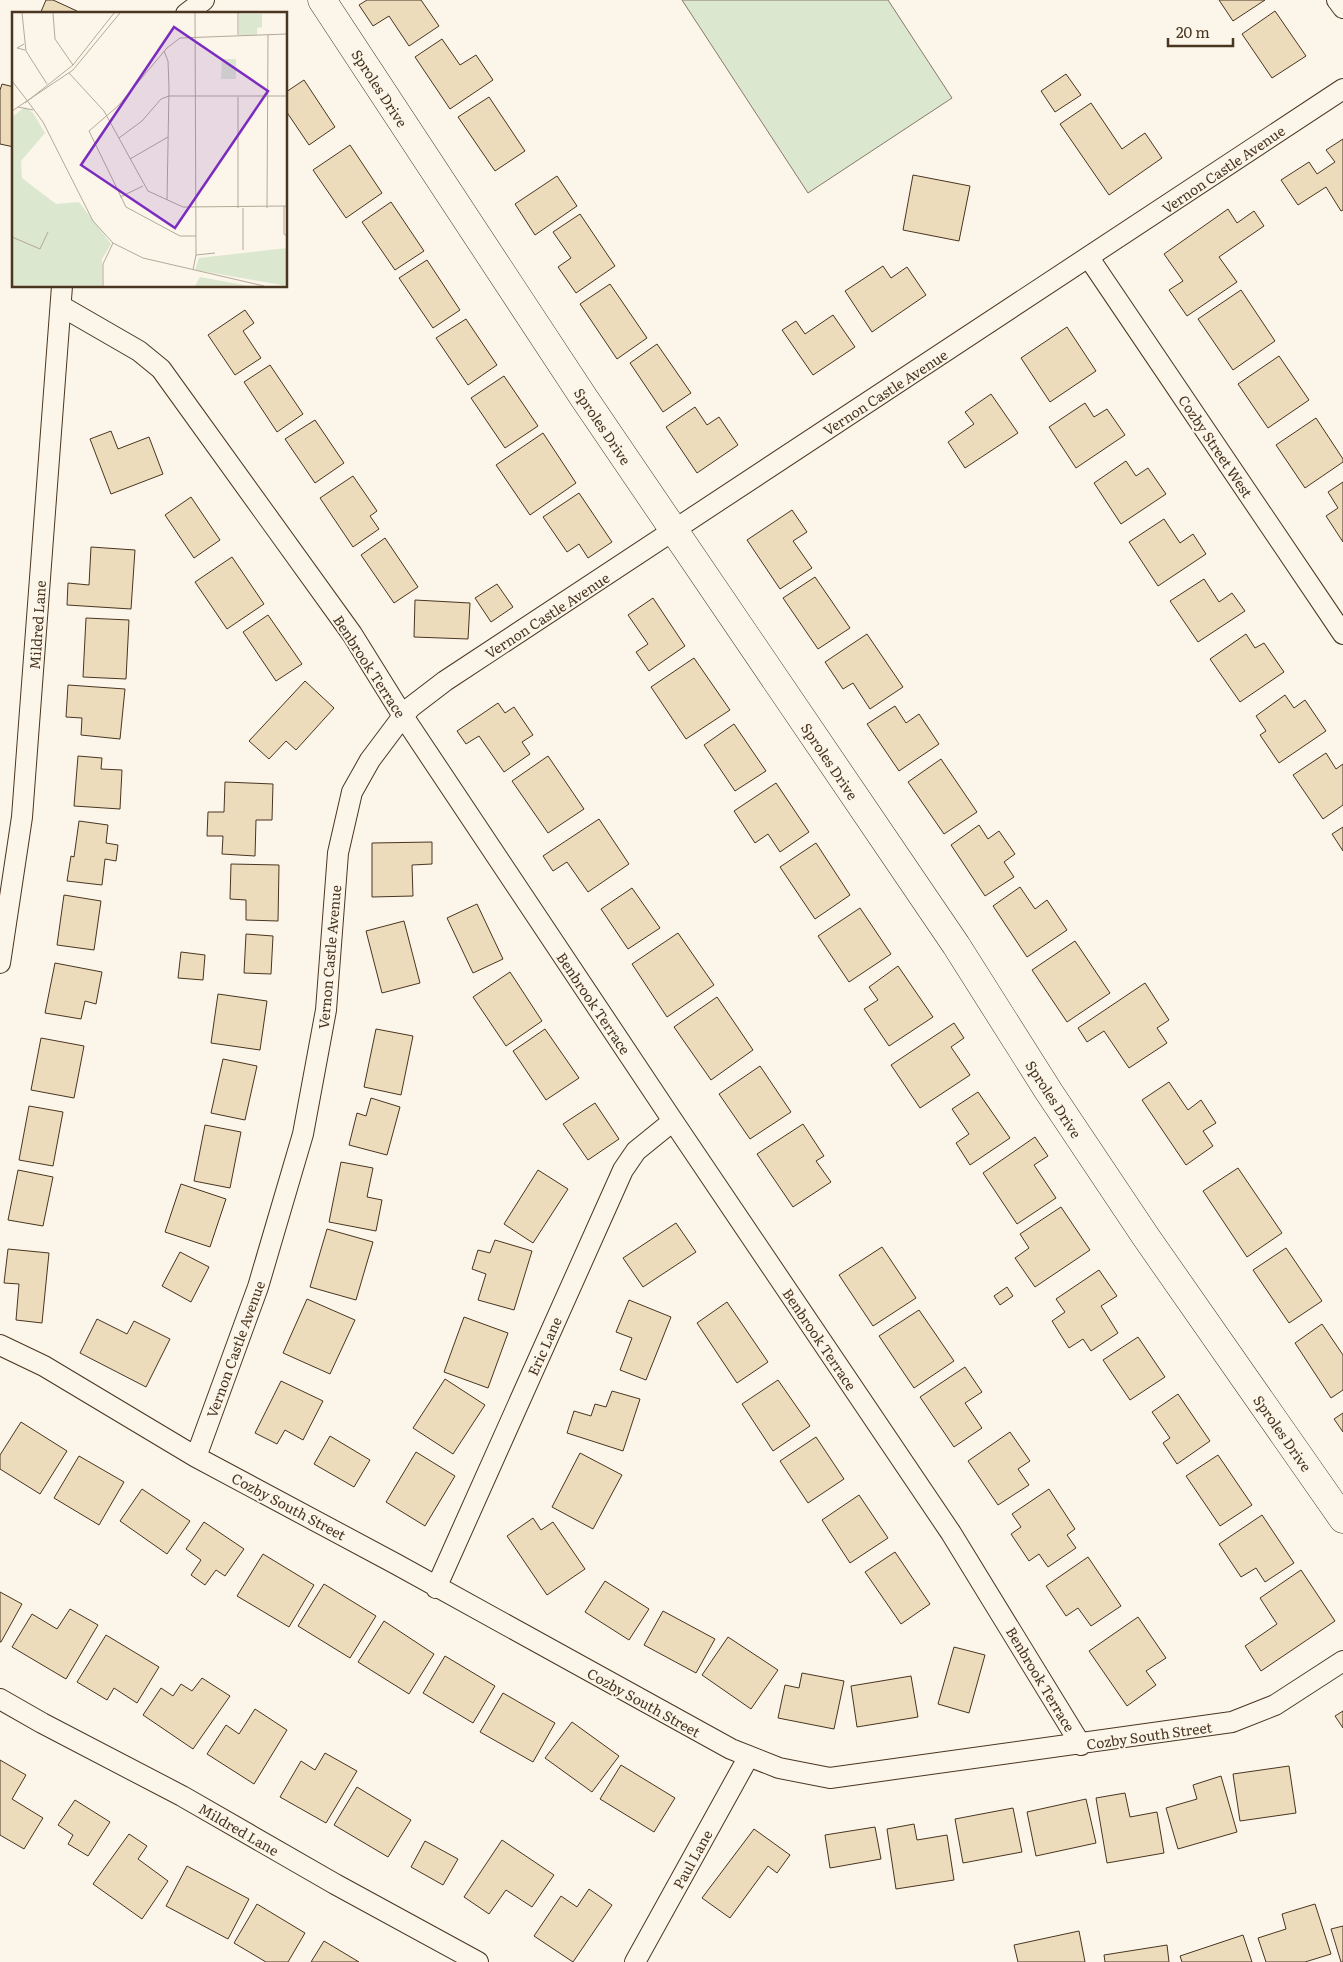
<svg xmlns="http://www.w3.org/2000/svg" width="1343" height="1962" viewBox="0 0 1343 1962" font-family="Literata,serif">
  <rect width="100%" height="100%" fill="#fbf6e9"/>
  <path fill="#dce7d0" stroke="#887966" d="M 682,0 L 888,0 L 952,98 L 808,193 Z"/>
  <path fill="#ecdcbc" stroke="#4a3520" d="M 46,0 L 53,0 L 77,11 L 76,14 L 40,14 Z
    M 367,0 L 421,0 L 439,26 L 409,46 L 389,16 L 373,26 L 359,5 Z
    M 1219,0 L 1265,0 L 1233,21 Z
    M 1275,11 L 1306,56 L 1272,78 L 1242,34 Z
    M 442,39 L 460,65 L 476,55 L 493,80 L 450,109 L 415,57 Z
    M 1066,74 L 1081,95 L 1055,112 L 1041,91 Z
    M 304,80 L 335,127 L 309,145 L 286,111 L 286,92 Z
    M 2,84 L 14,87 L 14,147 L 0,144 L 0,90 Z
    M 489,97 L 525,151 L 495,171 L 458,117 Z
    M 1091,103 L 1122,149 L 1145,133 L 1162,158 L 1109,195 L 1060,124 Z
    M 1343,139 L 1343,210 L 1341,211 L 1326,187 L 1298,205 L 1281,180 L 1309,162 L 1317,174 L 1335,162 L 1326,150 Z
    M 350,145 L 382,193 L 346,218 L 313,170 Z
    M 913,175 L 970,186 L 959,241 L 903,230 Z
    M 557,176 L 577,206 L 535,235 L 515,204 Z
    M 391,202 L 424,251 L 395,270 L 362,222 Z
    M 1228,209 L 1237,223 L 1254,211 L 1264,226 L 1219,257 L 1237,282 L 1187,316 L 1169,290 L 1183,281 L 1164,254 Z
    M 580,214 L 615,266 L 576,293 L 558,267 L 571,258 L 553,232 Z
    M 427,260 L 460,310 L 433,328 L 399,278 Z
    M 883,266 L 891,278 L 907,267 L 926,295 L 872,332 L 845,291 Z
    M 610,284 L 647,338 L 617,359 L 580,304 Z
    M 1241,290 L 1275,341 L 1233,370 L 1198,319 Z
    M 245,310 L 254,323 L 243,331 L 261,358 L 235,375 L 208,335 Z
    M 833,315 L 855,347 L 813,375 L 782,330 L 796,321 L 805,334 Z
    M 466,319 L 497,365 L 468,385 L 436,338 Z
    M 1067,327 L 1096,371 L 1050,402 L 1021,358 Z
    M 657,344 L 691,393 L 663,412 L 630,363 Z
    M 1279,356 L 1309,400 L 1268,428 L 1238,384 Z
    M 270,365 L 303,414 L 277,432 L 244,382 Z
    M 504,376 L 538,426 L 505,448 L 471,398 Z
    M 991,394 L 1018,433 L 965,468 L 948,442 L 974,424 L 965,412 Z
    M 1085,403 L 1094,417 L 1107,409 L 1125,435 L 1076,468 L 1049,427 Z
    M 695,407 L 707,425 L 719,417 L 738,445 L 697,473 L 666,427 Z
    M 1316,418 L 1343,459 L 1343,462 L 1305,488 L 1276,445 Z
    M 315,420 L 344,463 L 315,483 L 285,439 Z
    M 111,431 L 118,449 L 149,437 L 163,474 L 111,494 L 90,439 Z
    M 543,433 L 576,483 L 530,515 L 496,465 Z
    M 1126,461 L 1136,476 L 1148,468 L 1166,494 L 1121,524 L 1094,483 Z
    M 353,476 L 377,511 L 370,516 L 379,529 L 353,547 L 320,498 Z
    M 1343,482 L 1343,542 L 1326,516 L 1338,508 L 1328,492 Z
    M 579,493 L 612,542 L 588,558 L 579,544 L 567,552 L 543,517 Z
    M 191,497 L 220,540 L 194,558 L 165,515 Z
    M 792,510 L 807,532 L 793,541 L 812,568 L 780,589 L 747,540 Z
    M 1164,519 L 1180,543 L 1193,534 L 1206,554 L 1158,586 L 1129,542 Z
    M 385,538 L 418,587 L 394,603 L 361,555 Z
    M 91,547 L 135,550 L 131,609 L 67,605 L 68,583 L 89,585 Z
    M 232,557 L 264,604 L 227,629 L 195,582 Z
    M 815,577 L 850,628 L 818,649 L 783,598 Z
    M 1204,579 L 1219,602 L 1232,593 L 1245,611 L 1198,642 L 1170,601 Z
    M 497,584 L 513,607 L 491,622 L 475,598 Z
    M 653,598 L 685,646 L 649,671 L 636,652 L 648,644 L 628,615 Z
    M 415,600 L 470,603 L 468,639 L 414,637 Z
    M 268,615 L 302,664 L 276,681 L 243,632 Z
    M 86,618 L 129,620 L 126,679 L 83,677 Z
    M 867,634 L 903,687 L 870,709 L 853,683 L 843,689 L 825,662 Z
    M 1246,634 L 1255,648 L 1264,643 L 1284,672 L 1240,702 L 1210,659 Z
    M 694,658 L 730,710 L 686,739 L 651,687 Z
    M 305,681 L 334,708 L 296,750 L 286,741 L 269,759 L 249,741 Z
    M 68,685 L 125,689 L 120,739 L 81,735 L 82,718 L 66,717 Z
    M 1285,695 L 1294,708 L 1305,700 L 1326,731 L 1279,763 L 1260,735 L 1266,731 L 1256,716 Z
    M 498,703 L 505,713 L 514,707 L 533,735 L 522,742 L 530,754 L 504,772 L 479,736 L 466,744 L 457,731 Z
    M 895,706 L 906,723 L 919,714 L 939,744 L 899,771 L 867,724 Z
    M 734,724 L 766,771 L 735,791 L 704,745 Z
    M 1326,753 L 1336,769 L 1343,764 L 1343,805 L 1323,819 L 1293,775 Z
    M 78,756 L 102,758 L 101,769 L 122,770 L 120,809 L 74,806 Z
    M 548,756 L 584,809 L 548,833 L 512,781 Z
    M 941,759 L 977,812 L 944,834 L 908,782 Z
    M 225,782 L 273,784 L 272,820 L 256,820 L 255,856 L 222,854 L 223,836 L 207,836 L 208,812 L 224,812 Z
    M 776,783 L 809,832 L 780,852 L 768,834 L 755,843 L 734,811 Z
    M 599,819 L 629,864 L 588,892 L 567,862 L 553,871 L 543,856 Z
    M 79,821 L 108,825 L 106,843 L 118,845 L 116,861 L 105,859 L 102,885 L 67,881 L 71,856 L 74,857 Z
    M 979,825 L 988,839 L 999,831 L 1015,854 L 1004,862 L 1014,877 L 985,896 L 951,845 Z
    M 1343,827 L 1343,851 L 1332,834 Z
    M 432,842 L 432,864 L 412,865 L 413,896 L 372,897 L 372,843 Z
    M 816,843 L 850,895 L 815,919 L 780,867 Z
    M 231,864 L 279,865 L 278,921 L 246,920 L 246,900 L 230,899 Z
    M 1020,887 L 1035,909 L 1047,900 L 1067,930 L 1027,957 L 993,906 Z
    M 632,888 L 660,928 L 628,949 L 601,909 Z
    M 64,895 L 101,901 L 94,950 L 57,945 Z
    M 477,904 L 503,959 L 473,973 L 447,918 Z
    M 860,908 L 891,954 L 849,982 L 818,936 Z
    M 404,921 L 420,983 L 382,993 L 366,931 Z
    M 678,933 L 714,985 L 667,1017 L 632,964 Z
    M 246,934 L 273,936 L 271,974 L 244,973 Z
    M 1075,941 L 1110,993 L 1067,1022 L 1032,970 Z
    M 181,952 L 205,955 L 203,980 L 178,978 Z
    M 55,963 L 102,972 L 96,1004 L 85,1001 L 81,1019 L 45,1013 Z
    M 898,966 L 933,1017 L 889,1046 L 864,1009 L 878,1000 L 869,987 Z
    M 510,972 L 542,1021 L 506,1046 L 473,997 Z
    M 1145,983 L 1169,1020 L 1157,1028 L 1167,1043 L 1129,1068 L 1104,1031 L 1087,1042 L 1078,1028 Z
    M 218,994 L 267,1001 L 260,1050 L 211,1043 Z
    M 717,997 L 753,1050 L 711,1080 L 674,1027 Z
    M 954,1023 L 964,1038 L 951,1047 L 970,1075 L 920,1108 L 891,1065 Z
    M 376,1029 L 413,1036 L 401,1095 L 364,1087 Z
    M 545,1029 L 579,1078 L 546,1100 L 513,1051 Z
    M 41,1038 L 84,1046 L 74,1098 L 31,1090 Z
    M 223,1059 L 257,1066 L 245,1120 L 211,1113 Z
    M 760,1066 L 791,1112 L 750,1139 L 719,1094 Z
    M 1169,1082 L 1188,1110 L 1201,1100 L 1216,1123 L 1203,1131 L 1213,1146 L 1186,1165 L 1142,1100 Z
    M 978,1092 L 1010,1138 L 970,1165 L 956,1143 L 969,1134 L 952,1109 Z
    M 371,1098 L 400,1107 L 387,1155 L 349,1145 L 357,1113 L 366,1116 Z
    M 595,1103 L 619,1139 L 588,1160 L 563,1124 Z
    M 29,1106 L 63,1112 L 53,1166 L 19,1160 Z
    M 803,1124 L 824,1156 L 816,1161 L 831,1182 L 793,1207 L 757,1154 Z
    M 205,1125 L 241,1132 L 230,1188 L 194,1181 Z
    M 1035,1137 L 1048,1156 L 1034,1165 L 1056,1198 L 1017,1224 L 983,1173 Z
    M 341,1162 L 373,1168 L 367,1197 L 382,1200 L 376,1231 L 329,1222 Z
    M 1238,1168 L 1282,1233 L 1247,1257 L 1203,1191 Z
    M 18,1170 L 53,1177 L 43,1226 L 8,1220 Z
    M 538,1170 L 568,1189 L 533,1243 L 504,1224 Z
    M 181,1184 L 226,1199 L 210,1247 L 165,1232 Z
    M 1061,1207 L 1090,1250 L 1035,1287 L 1015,1258 L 1029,1248 L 1020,1234 Z
    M 676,1223 L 696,1252 L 643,1287 L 623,1258 Z
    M 327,1229 L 373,1242 L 356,1300 L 310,1287 Z
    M 495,1240 L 532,1251 L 514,1310 L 478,1300 L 486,1274 L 472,1269 L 478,1250 L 490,1253 Z
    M 882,1247 L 916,1298 L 873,1326 L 839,1275 Z
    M 1286,1248 L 1322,1301 L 1289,1323 L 1253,1270 Z
    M 8,1249 L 49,1253 L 42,1323 L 16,1320 L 19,1284 L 4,1283 Z
    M 180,1252 L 209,1267 L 191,1302 L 162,1286 Z
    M 1099,1270 L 1117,1296 L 1101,1306 L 1118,1333 L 1091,1351 L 1083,1339 L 1069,1348 L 1052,1321 L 1065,1312 L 1056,1299 Z
    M 1007,1287 L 1013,1296 L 1000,1305 L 994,1296 Z
    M 307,1299 L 355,1320 L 330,1374 L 283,1353 Z
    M 629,1300 L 671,1317 L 646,1380 L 620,1370 L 632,1338 L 616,1332 Z
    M 727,1302 L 768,1362 L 737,1383 L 697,1323 Z
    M 919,1310 L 954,1361 L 914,1388 L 879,1336 Z
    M 464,1317 L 508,1333 L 488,1388 L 444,1372 Z
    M 97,1319 L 127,1334 L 134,1321 L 170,1339 L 146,1387 L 80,1353 Z
    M 1322,1324 L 1343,1355 L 1343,1390 L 1331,1398 L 1295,1343 Z
    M 1138,1337 L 1165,1377 L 1130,1400 L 1103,1360 Z
    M 965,1367 L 982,1392 L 965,1403 L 982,1428 L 954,1447 L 920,1397 Z
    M 445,1379 L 485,1405 L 453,1454 L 413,1428 Z
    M 778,1380 L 810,1426 L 773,1451 L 742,1404 Z
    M 281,1381 L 323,1401 L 303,1440 L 285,1430 L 277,1444 L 255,1433 Z
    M 612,1391 L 640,1399 L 623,1451 L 567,1433 L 574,1411 L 591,1416 L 595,1404 L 606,1407 Z
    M 1178,1394 L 1210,1441 L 1177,1464 L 1163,1443 L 1170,1438 L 1152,1412 Z
    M 1343,1413 L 1343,1432 L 1334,1419 Z
    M 21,1422 L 67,1451 L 40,1494 L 0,1469 L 0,1455 Z
    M 1010,1432 L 1030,1461 L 1018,1469 L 1029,1485 L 998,1505 L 968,1461 Z
    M 330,1436 L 370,1460 L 354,1487 L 314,1464 Z
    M 816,1437 L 844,1479 L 808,1503 L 780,1461 Z
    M 416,1452 L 455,1476 L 425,1526 L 386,1502 Z
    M 580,1453 L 622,1475 L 593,1529 L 552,1507 Z
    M 1218,1455 L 1252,1505 L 1220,1526 L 1186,1476 Z
    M 79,1456 L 124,1482 L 99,1525 L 54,1498 Z
    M 142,1489 L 190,1521 L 167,1554 L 120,1521 Z
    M 1049,1489 L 1075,1529 L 1067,1535 L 1076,1548 L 1048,1567 L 1039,1554 L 1029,1561 L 1011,1534 L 1021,1527 L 1012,1514 Z
    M 859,1495 L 888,1538 L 850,1563 L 822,1520 Z
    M 1262,1515 L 1294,1563 L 1265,1582 L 1256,1568 L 1241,1577 L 1219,1544 Z
    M 533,1518 L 541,1530 L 553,1522 L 585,1569 L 547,1595 L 507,1536 Z
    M 204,1522 L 244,1549 L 225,1576 L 216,1570 L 205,1585 L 191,1575 L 201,1560 L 186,1549 Z
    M 895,1552 L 930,1604 L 901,1624 L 865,1572 Z
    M 263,1554 L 314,1585 L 289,1627 L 237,1596 Z
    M 1088,1557 L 1121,1606 L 1091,1626 L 1078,1608 L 1066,1616 L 1046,1586 Z
    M 1301,1570 L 1335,1621 L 1261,1671 L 1245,1646 L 1277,1624 L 1260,1598 Z
    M 605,1581 L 649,1609 L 629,1640 L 585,1612 Z
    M 324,1584 L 376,1616 L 350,1658 L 298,1626 Z
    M 0,1592 L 22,1604 L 1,1642 L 0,1642 Z
    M 70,1609 L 98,1625 L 66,1679 L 12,1647 L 32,1614 L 57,1629 Z
    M 663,1611 L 715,1639 L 696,1673 L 644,1645 Z
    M 1138,1617 L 1166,1658 L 1146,1671 L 1156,1685 L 1127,1706 L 1089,1651 Z
    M 384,1621 L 434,1654 L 409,1694 L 358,1662 Z
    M 106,1635 L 159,1667 L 137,1703 L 114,1688 L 107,1700 L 77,1682 Z
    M 728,1637 L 778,1670 L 751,1709 L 702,1675 Z
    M 954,1647 L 985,1655 L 969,1713 L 938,1704 Z
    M 445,1656 L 495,1686 L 473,1723 L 423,1693 Z
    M 802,1673 L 844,1681 L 834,1729 L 778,1718 L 785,1685 L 799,1688 Z
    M 911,1676 L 918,1717 L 857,1727 L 851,1686 Z
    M 202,1678 L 230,1696 L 193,1749 L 143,1715 L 161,1688 L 173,1696 L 181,1684 L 192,1691 Z
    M 503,1693 L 555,1723 L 533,1762 L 480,1732 Z
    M 255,1709 L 287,1730 L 254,1784 L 207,1754 L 226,1725 L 239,1734 Z
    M 1343,1711 L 1343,1728 L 1335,1716 Z
    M 572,1722 L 619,1756 L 592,1792 L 545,1758 Z
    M 325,1753 L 357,1771 L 326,1823 L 280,1797 L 301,1761 L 315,1770 Z
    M 0,1760 L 26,1775 L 12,1799 L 43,1818 L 24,1849 L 0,1835 Z
    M 621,1765 L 675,1798 L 654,1832 L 600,1799 Z
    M 1289,1766 L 1296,1813 L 1240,1821 L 1233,1774 Z
    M 1221,1776 L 1237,1832 L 1178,1849 L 1166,1808 L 1197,1799 L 1193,1785 Z
    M 357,1787 L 411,1820 L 388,1857 L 334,1825 Z
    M 1125,1793 L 1130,1817 L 1157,1812 L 1164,1853 L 1107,1863 L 1096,1798 Z
    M 1086,1799 L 1096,1843 L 1036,1856 L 1027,1812 Z
    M 75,1800 L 110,1822 L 88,1856 L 68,1844 L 73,1835 L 58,1825 Z
    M 1013,1808 L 1022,1852 L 963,1863 L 955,1819 Z
    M 914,1824 L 917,1840 L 947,1835 L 954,1880 L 896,1889 L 887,1829 Z
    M 875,1827 L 881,1859 L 830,1868 L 825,1835 Z
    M 754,1829 L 790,1855 L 777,1873 L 768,1866 L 730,1918 L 702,1898 Z
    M 129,1834 L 147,1846 L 138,1859 L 168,1881 L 142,1919 L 93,1884 Z
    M 502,1840 L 554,1875 L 532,1907 L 506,1890 L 489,1914 L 464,1897 Z
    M 425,1841 L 458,1859 L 443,1885 L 411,1867 Z
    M 187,1866 L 249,1899 L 228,1939 L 166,1906 Z
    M 589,1889 L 612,1905 L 573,1962 L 534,1936 L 561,1896 L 577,1907 Z
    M 257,1904 L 305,1933 L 288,1962 L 266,1962 L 234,1943 Z
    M 1315,1904 L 1331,1954 L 1305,1962 L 1266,1962 L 1258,1938 L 1286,1929 L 1282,1914 Z
    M 1343,1926 L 1343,1962 L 1341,1962 L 1331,1929 Z
    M 1079,1931 L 1085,1962 L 1018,1962 L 1014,1945 Z
    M 1243,1935 L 1252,1962 L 1182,1962 L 1180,1956 Z
    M 324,1941 L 359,1962 L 311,1962 Z
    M 1167,1945 L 1169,1962 L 1105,1962 L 1104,1955 Z"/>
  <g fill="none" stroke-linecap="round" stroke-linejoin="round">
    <defs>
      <path id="street" d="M 1337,0 L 1343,8
        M 186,14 L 204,0
        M 1089,258 L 1343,634
        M 61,306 L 139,351 L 161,369 L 352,634 L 403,716 L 673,1121 L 951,1533 L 1081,1745
        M 0,963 L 22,817 L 62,286
        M 0,1345 L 44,1366 L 196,1457 L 396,1564 L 731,1749 L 779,1768 L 830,1778 L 1232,1722 L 1275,1705 L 1343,1661
        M 196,1457 L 258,1287 L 303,1134 L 326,1010 L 338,853 L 352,792 L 370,760 L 403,716 L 411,707 L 445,681 L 1343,89
        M 436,1588 L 623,1170 L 636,1151 L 673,1121
        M 0,1699 L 42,1723 L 182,1796 L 335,1884 L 478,1962
        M 635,1962 L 749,1756"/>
      <path id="secondary" d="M 322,0 L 584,398 L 956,945 L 1049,1092 L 1146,1237 L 1343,1519"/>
    </defs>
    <use href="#street" stroke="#4a3520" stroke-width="22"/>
    <use href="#secondary" stroke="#4a3520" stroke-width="29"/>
    <use href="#street" stroke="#fbf6e9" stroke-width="20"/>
    <use href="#secondary" stroke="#fbf6e9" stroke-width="28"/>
  </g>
  <g text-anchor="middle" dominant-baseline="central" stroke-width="4" stroke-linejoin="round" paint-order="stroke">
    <g font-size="14" fill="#4a3520" stroke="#fbf6e9">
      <text transform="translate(380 88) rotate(57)">Sproles Drive</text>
      <text transform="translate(1223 169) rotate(-34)">Vernon Castle Avenue</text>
      <text transform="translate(885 392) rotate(-33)">Vernon Castle Avenue</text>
      <text transform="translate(603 426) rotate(56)">Sproles Drive</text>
      <text transform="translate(1216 446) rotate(56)">Cozby Street West</text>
      <text transform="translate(547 615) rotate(-33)">Vernon Castle Avenue</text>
      <text transform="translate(37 625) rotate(-86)">Mildred Lane</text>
      <text transform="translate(370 666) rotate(57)">Benbrook Terrace</text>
      <text transform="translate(830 761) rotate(56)">Sproles Drive</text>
      <text transform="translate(329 957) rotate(-85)">Vernon Castle Avenue</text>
      <text transform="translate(594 1003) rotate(56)">Benbrook Terrace</text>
      <text transform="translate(1054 1099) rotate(57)">Sproles Drive</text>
      <text transform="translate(820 1339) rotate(56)">Benbrook Terrace</text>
      <text transform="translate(544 1346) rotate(-66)">Eric Lane</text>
      <text transform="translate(235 1349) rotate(-70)">Vernon Castle Avenue</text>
      <text transform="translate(1283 1433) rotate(55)">Sproles Drive</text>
      <text transform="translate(289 1506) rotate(28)">Cozby South Street</text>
      <text transform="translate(1041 1679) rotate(59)">Benbrook Terrace</text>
      <text transform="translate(644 1702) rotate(29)">Cozby South Street</text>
      <text transform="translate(1149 1735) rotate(-8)">Cozby South Street</text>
      <text transform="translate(239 1829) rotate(30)">Mildred Lane</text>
      <text transform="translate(692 1859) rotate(-61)">Paul Lane</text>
    </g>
  </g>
  <g transform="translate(12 12)">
    <rect width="275" height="275" fill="#fbf6e9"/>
    <path d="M 227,2 L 250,2 L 250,15 L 245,16 L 245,23 L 227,23 ZM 210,47 L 224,47 L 224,67 L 209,67 ZM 13,95 L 21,101 L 33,121 L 9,149 L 10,166 L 44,192 L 67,190 L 99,232 L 90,247 L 90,274 L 0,274 L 0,105 ZM 275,236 L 275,274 L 183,258 L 187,246 ZM 188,265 L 237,274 L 183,274 Z" fill="#dce7d0"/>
    <path fill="none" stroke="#b4a999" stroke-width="1" d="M 10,1 L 14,39 L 35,72M 41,1 L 43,27 L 61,53M 226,23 L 226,1M 12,32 L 5,36 L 13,38M 152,39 L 156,49 L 157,76 L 155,188M 57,61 L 92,99 L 136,179 L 171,195 L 275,194M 0,69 L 14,87M 226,85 L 226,196M 14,87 L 31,110 L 81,209 L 101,231 L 131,246 L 252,274M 13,91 L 61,53 L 102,1M 6,95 L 21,98M 0,99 L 61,58 L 108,1M 107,126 L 130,109 L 149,87 L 157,84 L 275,84M 118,147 L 156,125M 108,185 L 131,174M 272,194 L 272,222 L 275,224M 231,196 L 231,238M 255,196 L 256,23M 184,224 L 168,224 L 114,195 L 77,119 L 106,94 L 155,36 L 168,26 L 275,22M 0,225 L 28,237 L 36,220M 184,243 L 203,241M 181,258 L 184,243 L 183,1M 91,274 L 91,252 L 101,231"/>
    <path fill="#7b2cbf" fill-opacity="0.15" stroke="#7b2cbf" stroke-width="2.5" d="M 162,15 L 256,79 L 163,216 L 69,153 Z"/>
    <rect width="275" height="275" fill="none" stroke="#4a3520" stroke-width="2.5"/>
  </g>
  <path d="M1168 38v8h65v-8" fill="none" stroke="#4a3520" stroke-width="2.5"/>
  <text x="1176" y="38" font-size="15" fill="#4a3520" stroke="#fbf6e9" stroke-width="4" paint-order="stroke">20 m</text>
</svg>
